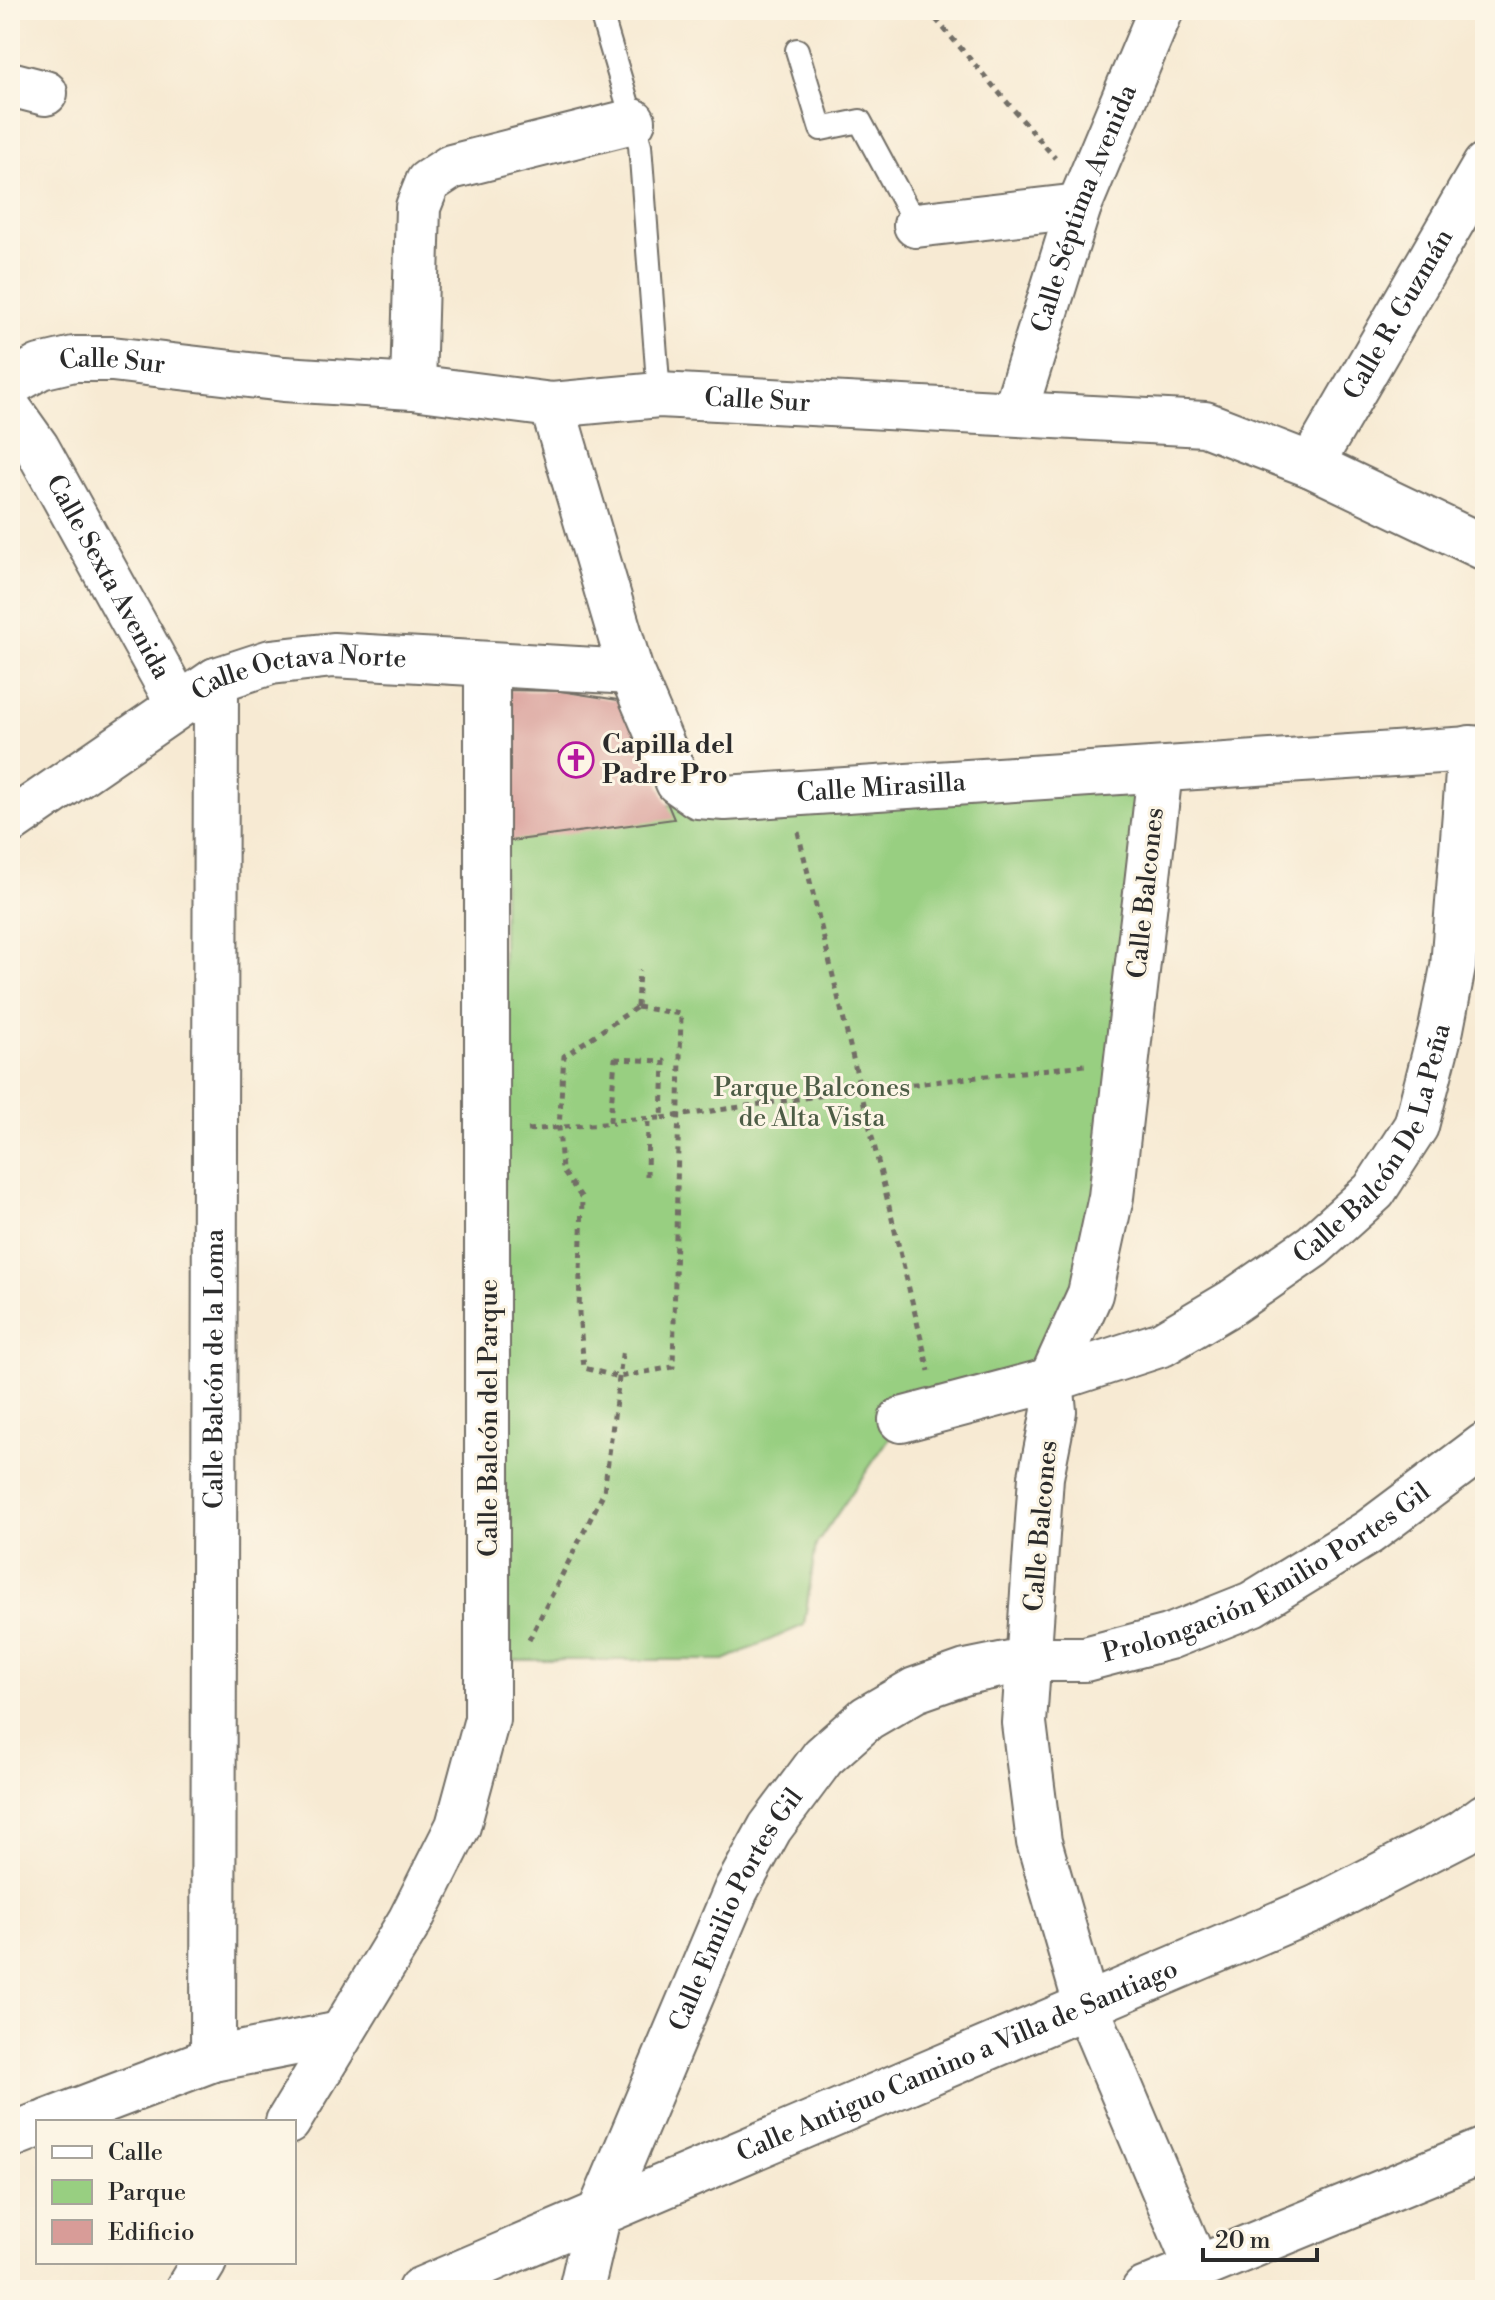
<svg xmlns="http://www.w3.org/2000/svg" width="1495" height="2300" viewBox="0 0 1495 2300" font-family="'Libre Bodoni',serif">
  <rect width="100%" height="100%" fill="#fcf5e5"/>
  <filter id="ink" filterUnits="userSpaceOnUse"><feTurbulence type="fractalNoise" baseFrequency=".0125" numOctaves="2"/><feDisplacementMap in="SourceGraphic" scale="16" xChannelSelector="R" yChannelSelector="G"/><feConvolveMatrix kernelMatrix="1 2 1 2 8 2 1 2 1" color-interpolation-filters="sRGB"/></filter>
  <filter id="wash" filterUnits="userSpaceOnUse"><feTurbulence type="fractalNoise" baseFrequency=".006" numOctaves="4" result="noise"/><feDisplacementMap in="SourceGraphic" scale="32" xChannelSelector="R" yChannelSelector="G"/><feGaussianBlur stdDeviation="1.8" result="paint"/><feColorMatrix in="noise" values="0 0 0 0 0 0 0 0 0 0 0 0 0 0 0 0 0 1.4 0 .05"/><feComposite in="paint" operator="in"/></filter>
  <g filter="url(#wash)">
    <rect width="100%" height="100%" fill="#f7ead3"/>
    <path fill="#98cf81" stroke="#627d56" stroke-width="2" d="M 1160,771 L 1111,1197 L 1051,1380 L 901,1421 L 816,1545 L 804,1625 L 724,1660 L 503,1660 L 503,842 L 705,797 Z"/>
    <g id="blocks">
      <path fill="#d89c98" d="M 503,690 L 560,691 L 624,701 L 674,819 L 503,842 Z"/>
    </g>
  </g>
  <g filter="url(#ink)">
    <use href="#blocks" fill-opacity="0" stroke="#726e66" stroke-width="2"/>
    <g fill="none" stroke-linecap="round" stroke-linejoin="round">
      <defs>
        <path id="lane" d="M 600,10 L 640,145 L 659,395
          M 797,50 L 821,129 L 860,121 L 916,225"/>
        <g id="street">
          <path d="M 10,84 L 45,93"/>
          <path d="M 916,225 L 1079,206"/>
          <path id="s1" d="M 10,384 L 40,367 L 74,359 L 112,359 L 284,379 L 413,387 L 552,405 L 659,395 L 1205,424 L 1311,465 L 1485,548"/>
          <path d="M 413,387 L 418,207 L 428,182 L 451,167 L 633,121"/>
          <path id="s2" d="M 552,405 L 631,672 L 678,782 L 698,796 L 725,798 L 1485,748"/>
          <path id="s3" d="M 10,410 L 37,448 L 179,705"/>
          <path id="s4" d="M 1015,411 L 1079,206 L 1161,10"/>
          <path id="s5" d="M 1311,465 L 1485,165"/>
          <path d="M 1160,771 L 1111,1197 L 1090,1294 L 1051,1380 L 1054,1411 L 1041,1477 L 1024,1723 L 1039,1842 L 1087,2008 L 1196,2266"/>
          <path id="s6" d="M 10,822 L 216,680 L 271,662 L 333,655 L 631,672"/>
          <path id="s7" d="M 901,1420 L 1051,1380 L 1162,1344 L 1231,1303 L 1313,1246 L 1374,1191 L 1416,1126 L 1441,1029 L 1453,967 L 1470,748"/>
          <path id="s8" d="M 213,2059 L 216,680"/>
          <path d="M 47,2122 L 213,2059 L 340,2034"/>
          <path d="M 288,2122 L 410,1921 L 458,1826 L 487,1719 L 487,665"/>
          <path d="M 10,2136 L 38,2125"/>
          <path d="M 187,2290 L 204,2262"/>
          <path id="s9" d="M 581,2290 L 598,2217 L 736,1890 L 770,1828 L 823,1757 L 867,1718 L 915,1690 L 966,1672 L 1030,1659 L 1085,1659 L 1169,1637 L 1252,1604 L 1369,1532 L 1485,1445"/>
          <path d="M 1144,2290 L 1485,2150"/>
        </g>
        <g id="secondary">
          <path id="s10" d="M 420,2290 L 1318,1907 L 1462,1833 L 1485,1816"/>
        </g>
      </defs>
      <use href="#lane" stroke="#726e66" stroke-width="26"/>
      <use href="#street" stroke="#726e66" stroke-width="48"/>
      <use href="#secondary" stroke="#726e66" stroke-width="48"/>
      <path stroke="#726e66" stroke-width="5" stroke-dasharray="6 6" stroke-linecap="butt" d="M 928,10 L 1055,158
        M 798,832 L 929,1371
        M 637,1007 L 681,1014 L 673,1367 L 619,1377 L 584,1368 L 579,1313 L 582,1198 L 562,1170 L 559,1127 L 564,1056 Z
        M 637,1007 L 639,970
        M 615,1059 L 664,1061 L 662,1118 L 610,1120 Z
        M 662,1118 L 861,1090 L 1085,1065
        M 528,1130 L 614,1123
        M 647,1176 L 648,1120
        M 529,1640 L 604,1492 L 623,1348"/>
      <use href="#lane" stroke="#fff" stroke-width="22"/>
      <use href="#street" stroke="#fff" stroke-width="44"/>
      <use href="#secondary" stroke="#fff" stroke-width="44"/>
    </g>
  </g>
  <defs>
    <symbol id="church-ring" viewBox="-11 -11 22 22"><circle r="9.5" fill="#fcf5e5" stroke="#b5179e" stroke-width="1.5"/><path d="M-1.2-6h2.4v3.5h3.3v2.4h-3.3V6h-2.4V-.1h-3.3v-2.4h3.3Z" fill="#b5179e"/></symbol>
  </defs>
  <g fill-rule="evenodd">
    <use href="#church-ring" x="556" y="740" width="40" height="40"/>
  </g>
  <g text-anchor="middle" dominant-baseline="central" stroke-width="6" stroke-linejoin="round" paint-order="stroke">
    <g font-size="26" fill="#2b2b2b" stroke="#fcf5e5">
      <text stroke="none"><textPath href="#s4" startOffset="214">Calle Séptima Avenida</textPath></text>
      <text stroke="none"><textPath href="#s5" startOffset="174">Calle R. Guzmán</textPath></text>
      <text stroke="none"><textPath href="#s1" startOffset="108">Calle Sur</textPath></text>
      <text stroke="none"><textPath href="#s1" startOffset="756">Calle Sur</textPath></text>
      <text stroke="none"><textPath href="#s3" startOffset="194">Calle Sexta Avenida</textPath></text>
      <text stroke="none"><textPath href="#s6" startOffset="334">Calle Octava Norte</textPath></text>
      <text stroke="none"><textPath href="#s2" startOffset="606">Calle Mirasilla</textPath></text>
      <text transform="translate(1146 893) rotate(-84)">Calle Balcones</text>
      <text stroke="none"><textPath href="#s7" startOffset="574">Calle Balcón De La Peña</textPath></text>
      <text stroke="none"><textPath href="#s8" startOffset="690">Calle Balcón de la Loma</textPath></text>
      <text transform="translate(489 1418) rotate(-90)">Calle Balcón del Parque</text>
      <text transform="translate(1041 1526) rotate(-85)">Calle Balcones</text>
      <text stroke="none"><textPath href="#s9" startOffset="1080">Prolongación Emilio Portes Gil</textPath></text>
      <text stroke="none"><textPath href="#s9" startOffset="412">Calle Emilio Portes Gil</textPath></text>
      <text stroke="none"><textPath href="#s10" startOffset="584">Calle Antiguo Camino a Villa de Santiago</textPath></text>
    </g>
    <g font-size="26" font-weight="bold" fill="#2b2b2b" stroke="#fcf5e5" text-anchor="start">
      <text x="602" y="745">Capilla del<tspan x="602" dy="30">Padre Pro</tspan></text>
    </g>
    <g font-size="26" fill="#4c5c45" stroke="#fcf5e5">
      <text x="812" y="1088">Parque Balcones<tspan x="812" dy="30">de Alta Vista</tspan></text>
    </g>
  </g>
  <rect width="1495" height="2300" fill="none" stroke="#fcf5e5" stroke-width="40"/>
  <rect x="36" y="2120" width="260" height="144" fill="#fcf5e5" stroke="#a8a49b" stroke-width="2"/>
  <rect x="52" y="2146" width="40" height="12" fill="#ffffff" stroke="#a8a49b" stroke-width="2"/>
  <text x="108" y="2160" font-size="24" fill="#2b2b2b">Calle</text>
  <rect x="52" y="2180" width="40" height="24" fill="#98cf81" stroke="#a8a49b" stroke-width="2"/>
  <text x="108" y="2200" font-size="24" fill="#2b2b2b">Parque</text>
  <rect x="52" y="2220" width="40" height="24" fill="#d89c98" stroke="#a8a49b" stroke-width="2"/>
  <text x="108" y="2240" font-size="24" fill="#2b2b2b">Edificio</text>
  <path d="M1203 2248v12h114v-12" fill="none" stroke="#2b2b2b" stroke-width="4"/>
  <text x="1215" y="2248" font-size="24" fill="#2b2b2b" stroke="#fcf5e5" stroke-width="6" paint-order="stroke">20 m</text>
</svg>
